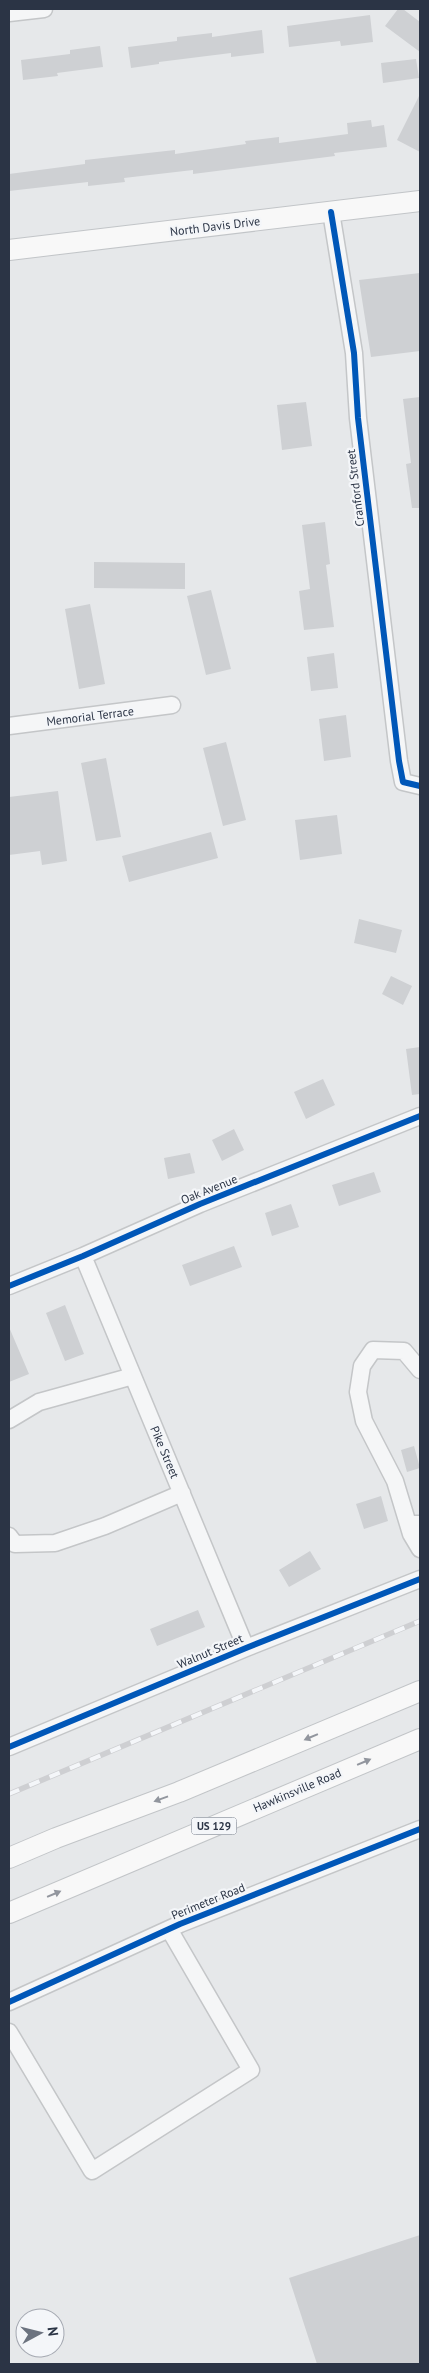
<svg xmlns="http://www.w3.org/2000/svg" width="429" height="2373" viewBox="0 0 429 2373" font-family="'PT Sans',sans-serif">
  <rect width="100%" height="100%" fill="#e6e8ea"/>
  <path fill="#ced0d3" d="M 398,9 L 403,9 L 420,22 L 420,52 L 385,26 Z
    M 370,15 L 373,42 L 341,46 L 340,41 L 289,47 L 287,26 Z
    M 262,30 L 264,53 L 231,57 L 231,53 L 159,62 L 159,64 L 131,68 L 128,47 L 177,41 L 177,37 L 212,33 L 212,37 Z
    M 100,46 L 103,67 L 57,73 L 58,76 L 23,80 L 21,60 L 70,54 L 70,50 Z
    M 416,59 L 419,78 L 383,83 L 381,63 Z
    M 420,94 L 420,152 L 397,140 Z
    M 371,120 L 372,127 L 384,125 L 387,147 L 334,153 L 335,156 L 193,174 L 193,170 L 124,178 L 125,182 L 88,186 L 88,182 L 9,191 L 9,174 L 85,164 L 85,160 L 175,150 L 175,154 L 246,144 L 245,141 L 279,137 L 279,143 L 348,134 L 347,123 Z
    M 420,273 L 420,351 L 371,357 L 359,280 Z
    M 420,397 L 420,508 L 412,508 L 406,464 L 411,463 L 403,399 Z
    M 306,402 L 312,446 L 282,450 L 277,405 Z
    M 325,522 L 330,564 L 326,565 L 334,627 L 304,630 L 299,591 L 310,589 L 302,525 Z
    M 94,562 L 185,563 L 185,589 L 94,588 Z
    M 211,590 L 231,669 L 206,675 L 187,596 Z
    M 90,604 L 105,684 L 79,689 L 65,609 Z
    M 334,653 L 338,688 L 311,691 L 307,657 Z
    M 346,715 L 351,757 L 324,761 L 319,719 Z
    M 226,742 L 246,820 L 223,826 L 203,748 Z
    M 106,758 L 121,837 L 96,841 L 81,763 Z
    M 58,791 L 67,861 L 42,865 L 40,851 L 9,855 L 9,797 Z
    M 337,815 L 342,854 L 300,860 L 295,820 Z
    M 211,832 L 218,858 L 129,882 L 122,856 Z
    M 359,919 L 402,930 L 396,953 L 354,943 Z
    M 391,976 L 412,986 L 403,1005 L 382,994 Z
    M 420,1047 L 420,1094 L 412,1095 L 406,1049 Z
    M 323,1079 L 335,1105 L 306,1119 L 294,1092 Z
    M 234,1129 L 244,1150 L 222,1161 L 212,1140 Z
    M 190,1153 L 195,1173 L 168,1179 L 164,1158 Z
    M 374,1172 L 381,1192 L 339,1206 L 332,1185 Z
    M 291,1204 L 299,1227 L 272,1236 L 265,1213 Z
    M 234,1246 L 242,1267 L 190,1286 L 182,1265 Z
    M 65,1305 L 84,1354 L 65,1361 L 46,1313 Z
    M 9,1327 L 29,1374 L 9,1382 Z
    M 414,1446 L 420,1468 L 407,1472 L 401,1450 Z
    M 381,1496 L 388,1521 L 364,1529 L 356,1504 Z
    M 310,1551 L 321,1569 L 289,1587 L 279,1570 Z
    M 198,1610 L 205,1627 L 157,1646 L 150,1629 Z
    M 420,2235 L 420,2364 L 317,2364 L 289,2278 Z"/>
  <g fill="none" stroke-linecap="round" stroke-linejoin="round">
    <defs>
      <path id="minor" d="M 9,13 L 44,9
        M 331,212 L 354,353 L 358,418 L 399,761 L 403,782 L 420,786
        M 9,726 L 172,705
        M 83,1256 L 246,1648
        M 9,1286 L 83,1256 L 200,1204 L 420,1116
        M 420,1370 L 404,1351 L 373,1350 L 362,1366 L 358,1392 L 364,1421 L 395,1481 L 408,1524 L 420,1524
        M 9,1420 L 39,1402 L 133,1376
        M 408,1524 L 411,1534 L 420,1549
        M 9,1536 L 15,1544 L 55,1543 L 105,1526 L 182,1493
        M 9,1747 L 246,1648 L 420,1579
        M 9,2002 L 180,1924 L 420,1829
        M 9,2032 L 92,2171 L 251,2070 L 169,1929"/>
      <path id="major" d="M 9,250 L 420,201
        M 9,1858 L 56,1838 L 179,1792 L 420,1691
        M 9,1913 L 420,1739"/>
    </defs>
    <use href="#minor" stroke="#c4c6c8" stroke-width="19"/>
    <use href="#major" stroke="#c2c5c8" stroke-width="22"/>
    <use href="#minor" stroke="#f5f6f7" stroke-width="16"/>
    <use href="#major" stroke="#f8f8f8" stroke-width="20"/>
    <defs>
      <path id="rail" d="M 9,1794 L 420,1621"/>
    </defs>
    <use href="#rail" stroke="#cecfd2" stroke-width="5.5"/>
    <use href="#rail" stroke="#f4f6f9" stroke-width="4" stroke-dasharray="11" stroke-linecap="butt"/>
    <defs>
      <path id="cycleway" d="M 331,212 L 354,353 L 358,418 L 399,761 L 403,782 L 420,786
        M 9,1286 L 83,1256 L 200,1204 L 420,1116
        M 9,1747 L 246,1648 L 420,1579
        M 9,2002 L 180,1924 L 420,1829"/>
    </defs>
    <use href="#cycleway" stroke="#f4f6f9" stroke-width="9"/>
    <use href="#cycleway" stroke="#0057b8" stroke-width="6"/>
  </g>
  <defs><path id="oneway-solid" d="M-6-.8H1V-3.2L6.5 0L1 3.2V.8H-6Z" transform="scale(1.25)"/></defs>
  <g fill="#92969e">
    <use href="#oneway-solid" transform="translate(311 1737) rotate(157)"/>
    <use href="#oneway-solid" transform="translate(364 1762) rotate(-23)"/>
    <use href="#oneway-solid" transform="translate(161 1799) rotate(160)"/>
    <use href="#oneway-solid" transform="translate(54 1894) rotate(-23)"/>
  </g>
  <g text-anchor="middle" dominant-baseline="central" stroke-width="4.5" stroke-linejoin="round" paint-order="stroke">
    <rect fill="#f4f6f9" stroke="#676e7b" stroke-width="1" x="191.5" y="1817.5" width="45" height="17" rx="4"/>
    <g font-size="11" font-weight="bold" fill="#2b3445">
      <text x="214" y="1826">US 129</text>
    </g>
    <g font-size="12" fill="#2b3445" stroke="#f4f6f9">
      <text transform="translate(215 226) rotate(-7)">North Davis Drive</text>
      <text transform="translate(355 488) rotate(-97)">Cranford Street</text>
      <text transform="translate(90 716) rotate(-7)">Memorial Terrace</text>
      <text transform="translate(209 1189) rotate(-22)">Oak Avenue</text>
      <text transform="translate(165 1452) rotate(67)">Pike Street</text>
      <text transform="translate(210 1651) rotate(-23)">Walnut Street</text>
      <text transform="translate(297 1790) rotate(-23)">Hawkinsville Road</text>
      <text transform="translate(208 1901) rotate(-22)">Perimeter Road</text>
    </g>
  </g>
  <rect width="429" height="2373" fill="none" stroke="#2b3445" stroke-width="20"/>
  <g transform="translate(40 2333) rotate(83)"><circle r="24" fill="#f4f6f9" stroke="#a4a8b1"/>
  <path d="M0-4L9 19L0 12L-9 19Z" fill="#6c737f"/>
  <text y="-8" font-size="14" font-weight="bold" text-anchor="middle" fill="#2b3445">N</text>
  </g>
</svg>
